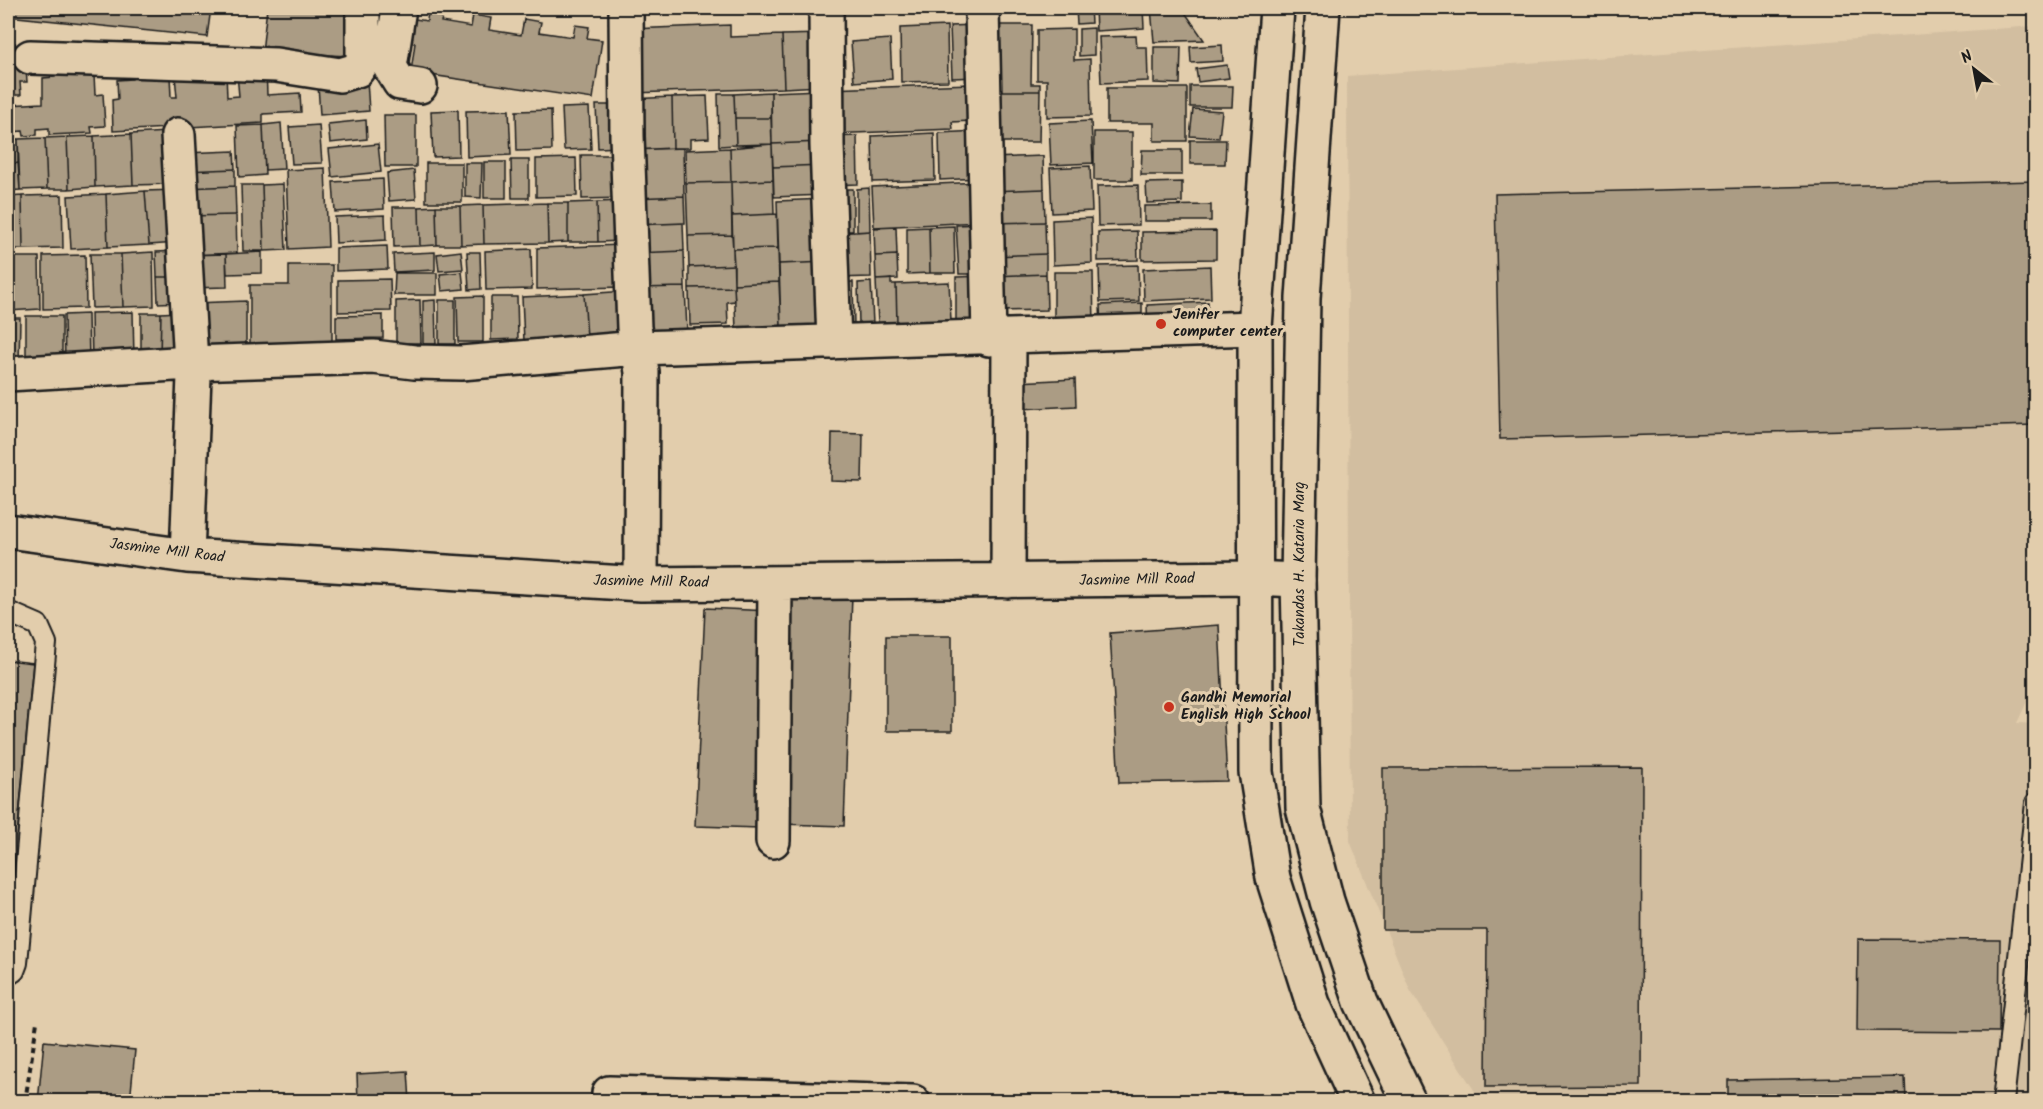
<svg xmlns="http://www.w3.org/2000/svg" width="2043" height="1109" viewBox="0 0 2043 1109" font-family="Kalam,sans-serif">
  <rect width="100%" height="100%" fill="#e2cdac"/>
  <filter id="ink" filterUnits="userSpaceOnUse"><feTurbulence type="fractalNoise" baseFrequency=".0167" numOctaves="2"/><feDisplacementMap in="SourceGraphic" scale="12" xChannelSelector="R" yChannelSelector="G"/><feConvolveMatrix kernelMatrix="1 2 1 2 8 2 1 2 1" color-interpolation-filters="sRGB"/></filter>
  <g filter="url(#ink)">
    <path fill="#d2bea0" d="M 2035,26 L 2036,682 L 2017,723 L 2036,724 L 2035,1101 L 1481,1101 L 1410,990 L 1350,841 L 1347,76 Z"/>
    <path fill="#ab9c84" stroke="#1c1c1c" stroke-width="1.5" d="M 8,8 L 211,8 L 207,37 L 8,16 Z
      M 267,8 L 355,8 L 349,56 L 262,52 Z
      M 1076,8 L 1090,8 L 1091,23 L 1077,24 Z
      M 1095,8 L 1143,8 L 1144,28 L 1096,31 Z
      M 1151,8 L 1182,8 L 1204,40 L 1154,42 Z
      M 428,11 L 443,13 L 441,22 L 471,27 L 473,15 L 491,18 L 489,30 L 521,35 L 524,19 L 541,22 L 539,32 L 573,37 L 575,25 L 589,27 L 587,38 L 602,40 L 593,99 L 411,72 L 415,43 L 405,42 L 409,18 L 427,21 Z
      M 730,25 L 730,37 L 782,35 L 784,88 L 632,93 L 631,29 Z
      M 976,25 L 978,77 L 952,78 L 950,26 Z
      M 987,25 L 1032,25 L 1031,84 L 1040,84 L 1040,91 L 986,91 Z
      M 947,26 L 948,81 L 901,82 L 900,28 Z
      M 1094,28 L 1094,55 L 1079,56 L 1079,29 Z
      M 1074,29 L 1074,60 L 1090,59 L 1091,116 L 1047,117 L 1047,80 L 1037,80 L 1037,30 Z
      M 823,34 L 820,86 L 784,88 L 782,35 Z
      M 1136,36 L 1137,47 L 1147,47 L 1148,81 L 1101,83 L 1099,37 Z
      M 890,39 L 892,79 L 854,82 L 851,42 Z
      M 8,43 L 15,43 L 16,55 L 25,55 L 27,82 L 20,82 L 21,95 L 8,95 Z
      M 1222,45 L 1223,61 L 1191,63 L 1190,47 Z
      M 1154,47 L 1181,47 L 1180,84 L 1154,83 Z
      M 1227,65 L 1229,78 L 1198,82 L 1196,69 Z
      M 266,67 L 267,95 L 300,93 L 301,112 L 263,114 L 263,123 L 113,131 L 112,100 L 118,99 L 117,80 L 132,79 L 132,73 L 170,76 L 171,97 L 177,97 L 175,76 L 226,74 L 227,97 L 239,96 L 237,74 Z
      M 82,70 L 82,76 L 94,75 L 95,95 L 103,94 L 105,126 L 91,127 L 92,133 L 49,135 L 49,128 L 37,129 L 37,135 L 24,136 L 23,131 L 11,132 L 11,137 L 8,137 L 8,105 L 43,103 L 43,78 L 55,77 L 55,71 Z
      M 367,80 L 369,111 L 320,115 L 318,85 Z
      M 971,84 L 971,121 L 952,122 L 953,129 L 830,134 L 828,89 Z
      M 1190,86 L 1233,86 L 1232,107 L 1190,107 Z
      M 1107,88 L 1187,88 L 1187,141 L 1154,141 L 1154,123 L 1107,123 Z
      M 820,90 L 821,142 L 772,144 L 771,92 Z
      M 986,91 L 1040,91 L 1039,142 L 986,142 Z
      M 771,92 L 771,118 L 735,118 L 734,94 Z
      M 718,94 L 734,94 L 736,145 L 719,146 Z
      M 707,96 L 709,138 L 690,139 L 690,148 L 673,148 L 672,97 Z
      M 672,97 L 673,148 L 632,150 L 630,99 Z
      M 596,105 L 621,105 L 622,147 L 598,148 Z
      M 589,107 L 591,149 L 564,150 L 562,108 Z
      M 1193,109 L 1222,111 L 1219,138 L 1190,136 Z
      M 458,110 L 459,156 L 433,157 L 431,111 Z
      M 509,110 L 511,155 L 467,157 L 466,111 Z
      M 551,110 L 552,150 L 517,151 L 516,111 Z
      M 384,115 L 416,115 L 416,167 L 385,167 Z
      M 735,118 L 771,118 L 772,144 L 736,145 Z
      M 366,120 L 367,139 L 330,143 L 328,124 Z
      M 1091,121 L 1093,163 L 1051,165 L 1049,123 Z
      M 281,123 L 284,169 L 265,170 L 263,125 Z
      M 263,125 L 265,175 L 239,177 L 237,126 Z
      M 319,125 L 322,163 L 292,164 L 289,127 Z
      M 978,131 L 979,178 L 940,180 L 939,133 Z
      M 168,132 L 170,184 L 133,185 L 131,134 Z
      M 1094,132 L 1132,132 L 1132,180 L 1094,180 Z
      M 934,133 L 935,180 L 873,182 L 872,136 Z
      M 131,134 L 133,185 L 95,187 L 94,136 Z
      M 94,136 L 95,187 L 69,189 L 67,137 Z
      M 857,136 L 858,184 L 831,185 L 830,137 Z
      M 67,137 L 69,189 L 47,189 L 45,138 Z
      M 45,138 L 47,189 L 20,190 L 18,139 Z
      M 8,139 L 18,139 L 18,163 L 8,164 Z
      M 1190,140 L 1226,140 L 1225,164 L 1190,164 Z
      M 821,142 L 822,165 L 773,167 L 772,144 Z
      M 378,144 L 381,172 L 332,177 L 329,149 Z
      M 772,144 L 773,180 L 731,182 L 730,148 Z
      M 683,148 L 684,196 L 633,198 L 632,150 Z
      M 730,148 L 731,182 L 686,183 L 685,150 Z
      M 1142,150 L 1182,150 L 1182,175 L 1141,175 Z
      M 234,151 L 235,169 L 184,171 L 184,153 Z
      M 581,155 L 623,155 L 624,198 L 582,199 Z
      M 1043,156 L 1044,189 L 990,191 L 990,158 Z
      M 576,158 L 577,196 L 536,197 L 536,159 Z
      M 511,160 L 529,160 L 529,198 L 512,198 Z
      M 484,162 L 506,162 L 506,198 L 484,198 Z
      M 18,163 L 20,190 L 8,191 L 8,164 Z
      M 426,163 L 462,163 L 462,202 L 426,202 Z
      M 465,163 L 482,163 L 481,198 L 465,197 Z
      M 822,165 L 823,195 L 774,197 L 773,167 Z
      M 1090,166 L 1092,211 L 1052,213 L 1050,168 Z
      M 325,168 L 328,247 L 289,249 L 286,170 Z
      M 235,169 L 235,186 L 185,188 L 184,171 Z
      M 414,170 L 416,199 L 389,201 L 387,173 Z
      M 383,179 L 384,209 L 335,212 L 333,182 Z
      M 773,180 L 774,214 L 732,216 L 731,182 Z
      M 2036,181 L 2036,425 L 1500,439 L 1495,194 Z
      M 731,182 L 732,235 L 688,236 L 686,183 Z
      M 980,182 L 981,222 L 874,227 L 872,187 Z
      M 1182,182 L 1182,202 L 1147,203 L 1146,183 Z
      M 283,184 L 286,250 L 264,251 L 262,185 Z
      M 241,185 L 262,185 L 264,251 L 243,251 Z
      M 1138,185 L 1139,225 L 1098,226 L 1097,186 Z
      M 235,186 L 236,215 L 186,216 L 185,188 Z
      M 869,188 L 870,231 L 857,232 L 857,189 Z
      M 833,189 L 853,189 L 853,231 L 833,231 Z
      M 1044,189 L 1045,222 L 991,223 L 990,191 Z
      M 176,190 L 178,243 L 149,245 L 145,191 Z
      M 145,191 L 149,245 L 108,247 L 106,194 Z
      M 106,194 L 108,247 L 71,249 L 68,196 Z
      M 62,195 L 63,248 L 23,249 L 22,196 Z
      M 22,196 L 23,249 L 8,249 L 8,197 Z
      M 684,196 L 685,223 L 634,225 L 633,198 Z
      M 825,199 L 827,262 L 779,264 L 777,201 Z
      M 622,201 L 622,241 L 598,242 L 597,202 Z
      M 597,202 L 598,242 L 568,242 L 568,203 Z
      M 547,203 L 548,243 L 484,244 L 483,205 Z
      M 547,203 L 568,203 L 568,242 L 548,243 Z
      M 483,205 L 484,244 L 461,245 L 460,206 Z
      M 1211,205 L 1211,221 L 1144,221 L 1144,206 Z
      M 436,206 L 460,206 L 461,245 L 437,245 Z
      M 436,206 L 437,245 L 420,246 L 419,207 Z
      M 393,207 L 419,207 L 420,246 L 394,247 Z
      M 777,214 L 778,248 L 733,249 L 732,216 Z
      M 236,215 L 237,253 L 187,255 L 186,216 Z
      M 385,215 L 386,240 L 336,243 L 335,217 Z
      M 1091,218 L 1092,263 L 1053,265 L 1052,220 Z
      M 1045,222 L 1046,254 L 992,256 L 991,223 Z
      M 683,223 L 684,251 L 636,253 L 634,225 Z
      M 981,224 L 983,274 L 959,274 L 956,225 Z
      M 954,226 L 955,273 L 930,273 L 929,227 Z
      M 896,227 L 897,255 L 875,256 L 874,228 Z
      M 929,227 L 930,273 L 907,274 L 907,228 Z
      M 870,231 L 871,277 L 834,278 L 834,233 Z
      M 1137,231 L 1138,260 L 1098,261 L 1098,232 Z
      M 1216,231 L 1216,259 L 1142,260 L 1142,232 Z
      M 732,235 L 734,265 L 689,267 L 688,236 Z
      M 623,245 L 624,287 L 537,289 L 537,248 Z
      M 387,246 L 388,269 L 336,271 L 336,248 Z
      M 778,248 L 779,282 L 734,284 L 733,249 Z
      M 531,249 L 532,289 L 486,290 L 485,251 Z
      M 179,251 L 180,277 L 157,277 L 156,252 Z
      M 461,251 L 463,269 L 439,271 L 437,254 Z
      M 684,251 L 685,287 L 637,288 L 636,253 Z
      M 153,252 L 154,306 L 123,307 L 121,254 Z
      M 262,252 L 262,273 L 227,274 L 226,254 Z
      M 435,252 L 435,270 L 394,272 L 393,254 Z
      M 467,252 L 480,252 L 481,289 L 469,290 Z
      M 90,254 L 121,254 L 123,307 L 92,308 Z
      M 226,254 L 227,287 L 188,288 L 187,255 Z
      M 1046,254 L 1046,274 L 993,276 L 992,256 Z
      M 85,255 L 86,308 L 43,309 L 43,256 Z
      M 897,255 L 898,279 L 876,280 L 875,256 Z
      M 8,257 L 39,257 L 40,309 L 8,311 Z
      M 827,262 L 829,325 L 781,327 L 779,264 Z
      M 289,265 L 332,265 L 332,347 L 250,347 L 250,285 L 289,285 Z
      M 734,265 L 734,287 L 689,288 L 689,267 Z
      M 1138,265 L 1139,301 L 1100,302 L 1099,266 Z
      M 1210,266 L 1211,298 L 1144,301 L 1143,269 Z
      M 462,272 L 464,289 L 442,291 L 440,274 Z
      M 1054,272 L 1093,272 L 1094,330 L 1054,330 Z
      M 395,273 L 437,273 L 437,295 L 394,295 Z
      M 1046,274 L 1047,310 L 994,311 L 993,276 Z
      M 985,276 L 985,322 L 956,322 L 956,277 Z
      M 157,277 L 180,277 L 181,302 L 158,303 Z
      M 390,279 L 391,311 L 338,312 L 338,280 Z
      M 891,279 L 891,284 L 896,284 L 897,323 L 878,324 L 876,280 Z
      M 779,282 L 781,327 L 736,329 L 734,284 Z
      M 835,282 L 853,282 L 854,325 L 837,326 Z
      M 871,282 L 873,324 L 859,325 L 858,283 Z
      M 949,282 L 951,321 L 897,323 L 896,284 Z
      M 685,287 L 687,331 L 638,332 L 637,288 Z
      M 734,287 L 735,301 L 727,302 L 728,324 L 690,325 L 689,288 Z
      M 627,291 L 630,334 L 587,337 L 584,294 Z
      M 584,294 L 587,337 L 524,341 L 522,297 Z
      M 483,296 L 483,342 L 458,342 L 457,297 Z
      M 491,297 L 517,297 L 518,339 L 491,340 Z
      M 420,300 L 421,343 L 396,343 L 396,301 Z
      M 435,300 L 436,344 L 423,344 L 423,301 Z
      M 439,300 L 455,300 L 455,344 L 439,344 Z
      M 246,301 L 246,346 L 195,347 L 194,303 Z
      M 1208,302 L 1209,327 L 1148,330 L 1147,305 Z
      M 1142,303 L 1142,328 L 1101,331 L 1100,305 Z
      M 133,312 L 134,360 L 92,362 L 91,313 Z
      M 179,312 L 180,356 L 160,357 L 161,313 Z
      M 141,313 L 161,313 L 160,357 L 141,357 Z
      M 88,314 L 89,362 L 65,363 L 64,315 Z
      M 383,315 L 383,338 L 336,339 L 336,316 Z
      M 26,316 L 62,316 L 62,362 L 26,362 Z
      M 8,318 L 20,318 L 19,363 L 8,363 Z
      M 1075,379 L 1076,406 L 1020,409 L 1018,382 Z
      M 832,433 L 863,434 L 862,482 L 831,481 Z
      M 788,593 L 852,595 L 844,826 L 782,824 Z
      M 705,608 L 770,611 L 760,828 L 695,826 Z
      M 1219,625 L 1227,781 L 1119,783 L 1110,633 Z
      M 886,636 L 952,636 L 952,731 L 886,731 Z
      M 8,660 L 33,663 L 8,939 Z
      M 1642,767 L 1641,1086 L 1486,1087 L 1487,930 L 1383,930 L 1383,768 Z
      M 1858,939 L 2000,940 L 1999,1032 L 1857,1031 Z
      M 44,1041 L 135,1050 L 130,1102 L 38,1102 Z
      M 408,1071 L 410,1102 L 358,1102 L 357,1074 Z
      M 1905,1077 L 1906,1102 L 1728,1102 L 1728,1080 Z"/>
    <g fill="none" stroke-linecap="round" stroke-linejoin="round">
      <defs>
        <path id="service" d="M 8,612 L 38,625 L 46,643 L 17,963 L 14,971 L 8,975
          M 2003,1102 L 2036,803"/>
        <path id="minor" d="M 399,8 L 390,67 L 400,83 L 420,86
          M 826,8 L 827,145 L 834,342
          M 982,8 L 989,339
          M 30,57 L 276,65 L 340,75 L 357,70 L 363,61 L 363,8
          M 178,135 L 191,363 L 194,376 L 187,556
          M 8,374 L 191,363 L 373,357 L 414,362 L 461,363 L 638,348 L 634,328 L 627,136 L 626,8
          M 8,531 L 187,556 L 641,584 L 1254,578 L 1298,580
          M 1008,581 L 1009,338
          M 641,584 L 642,372 L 638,348 L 1255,328
          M 773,841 L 775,583
          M 609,1093 L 913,1102"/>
        <path id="secondary" d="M 1277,8 L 1255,328 L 1256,772 L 1273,878 L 1313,1004 L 1358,1102
          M 1323,8 L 1303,298 L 1298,580 L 1303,808 L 1327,901 L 1361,1002 L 1409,1102"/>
      </defs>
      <use href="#service" stroke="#1c1c1c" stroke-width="24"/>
      <use href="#minor" stroke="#1c1c1c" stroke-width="38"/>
      <use href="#secondary" stroke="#1c1c1c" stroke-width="38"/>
      <path stroke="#1c1c1c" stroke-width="4" stroke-dasharray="6 4.5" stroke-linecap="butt" d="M 25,1102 L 37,1022"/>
      <use href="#service" stroke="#e2cdac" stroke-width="20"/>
      <use href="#minor" stroke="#e2cdac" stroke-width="33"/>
      <use href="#secondary" stroke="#e2cdac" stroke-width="33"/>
    </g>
  </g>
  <g fill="#c8321e" stroke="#e2cdac" stroke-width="2">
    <circle cx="1161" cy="324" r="6"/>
    <circle cx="1169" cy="707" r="6"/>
  </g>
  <g text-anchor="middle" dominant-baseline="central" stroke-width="6" stroke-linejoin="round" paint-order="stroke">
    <g font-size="15" font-weight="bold" fill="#1c1c1c" stroke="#e2cdac" text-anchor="start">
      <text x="1173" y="315">Jenifer<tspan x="1173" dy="17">computer center</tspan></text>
      <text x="1181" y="698">Gandhi Memorial<tspan x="1181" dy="17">English High School</tspan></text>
    </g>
    <g font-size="15" fill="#1c1c1c" stroke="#e2cdac">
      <text transform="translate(167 551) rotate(7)">Jasmine Mill Road</text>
      <text transform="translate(1300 564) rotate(-90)">Takandas H. Kataria Marg</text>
      <text transform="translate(1137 580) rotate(-1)">Jasmine Mill Road</text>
      <text transform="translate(651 582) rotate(1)">Jasmine Mill Road</text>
    </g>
  </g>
  <rect width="2043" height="1109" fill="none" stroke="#e2cdac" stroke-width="30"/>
  <rect x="15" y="15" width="2013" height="1079" fill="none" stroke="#1c1c1c" stroke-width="2" filter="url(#ink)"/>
  <g transform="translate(1974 69) rotate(329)" stroke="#e2cdac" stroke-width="4.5" paint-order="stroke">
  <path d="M0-4.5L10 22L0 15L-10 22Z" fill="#1c1c1c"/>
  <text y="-9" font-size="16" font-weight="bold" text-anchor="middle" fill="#1c1c1c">N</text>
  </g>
</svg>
